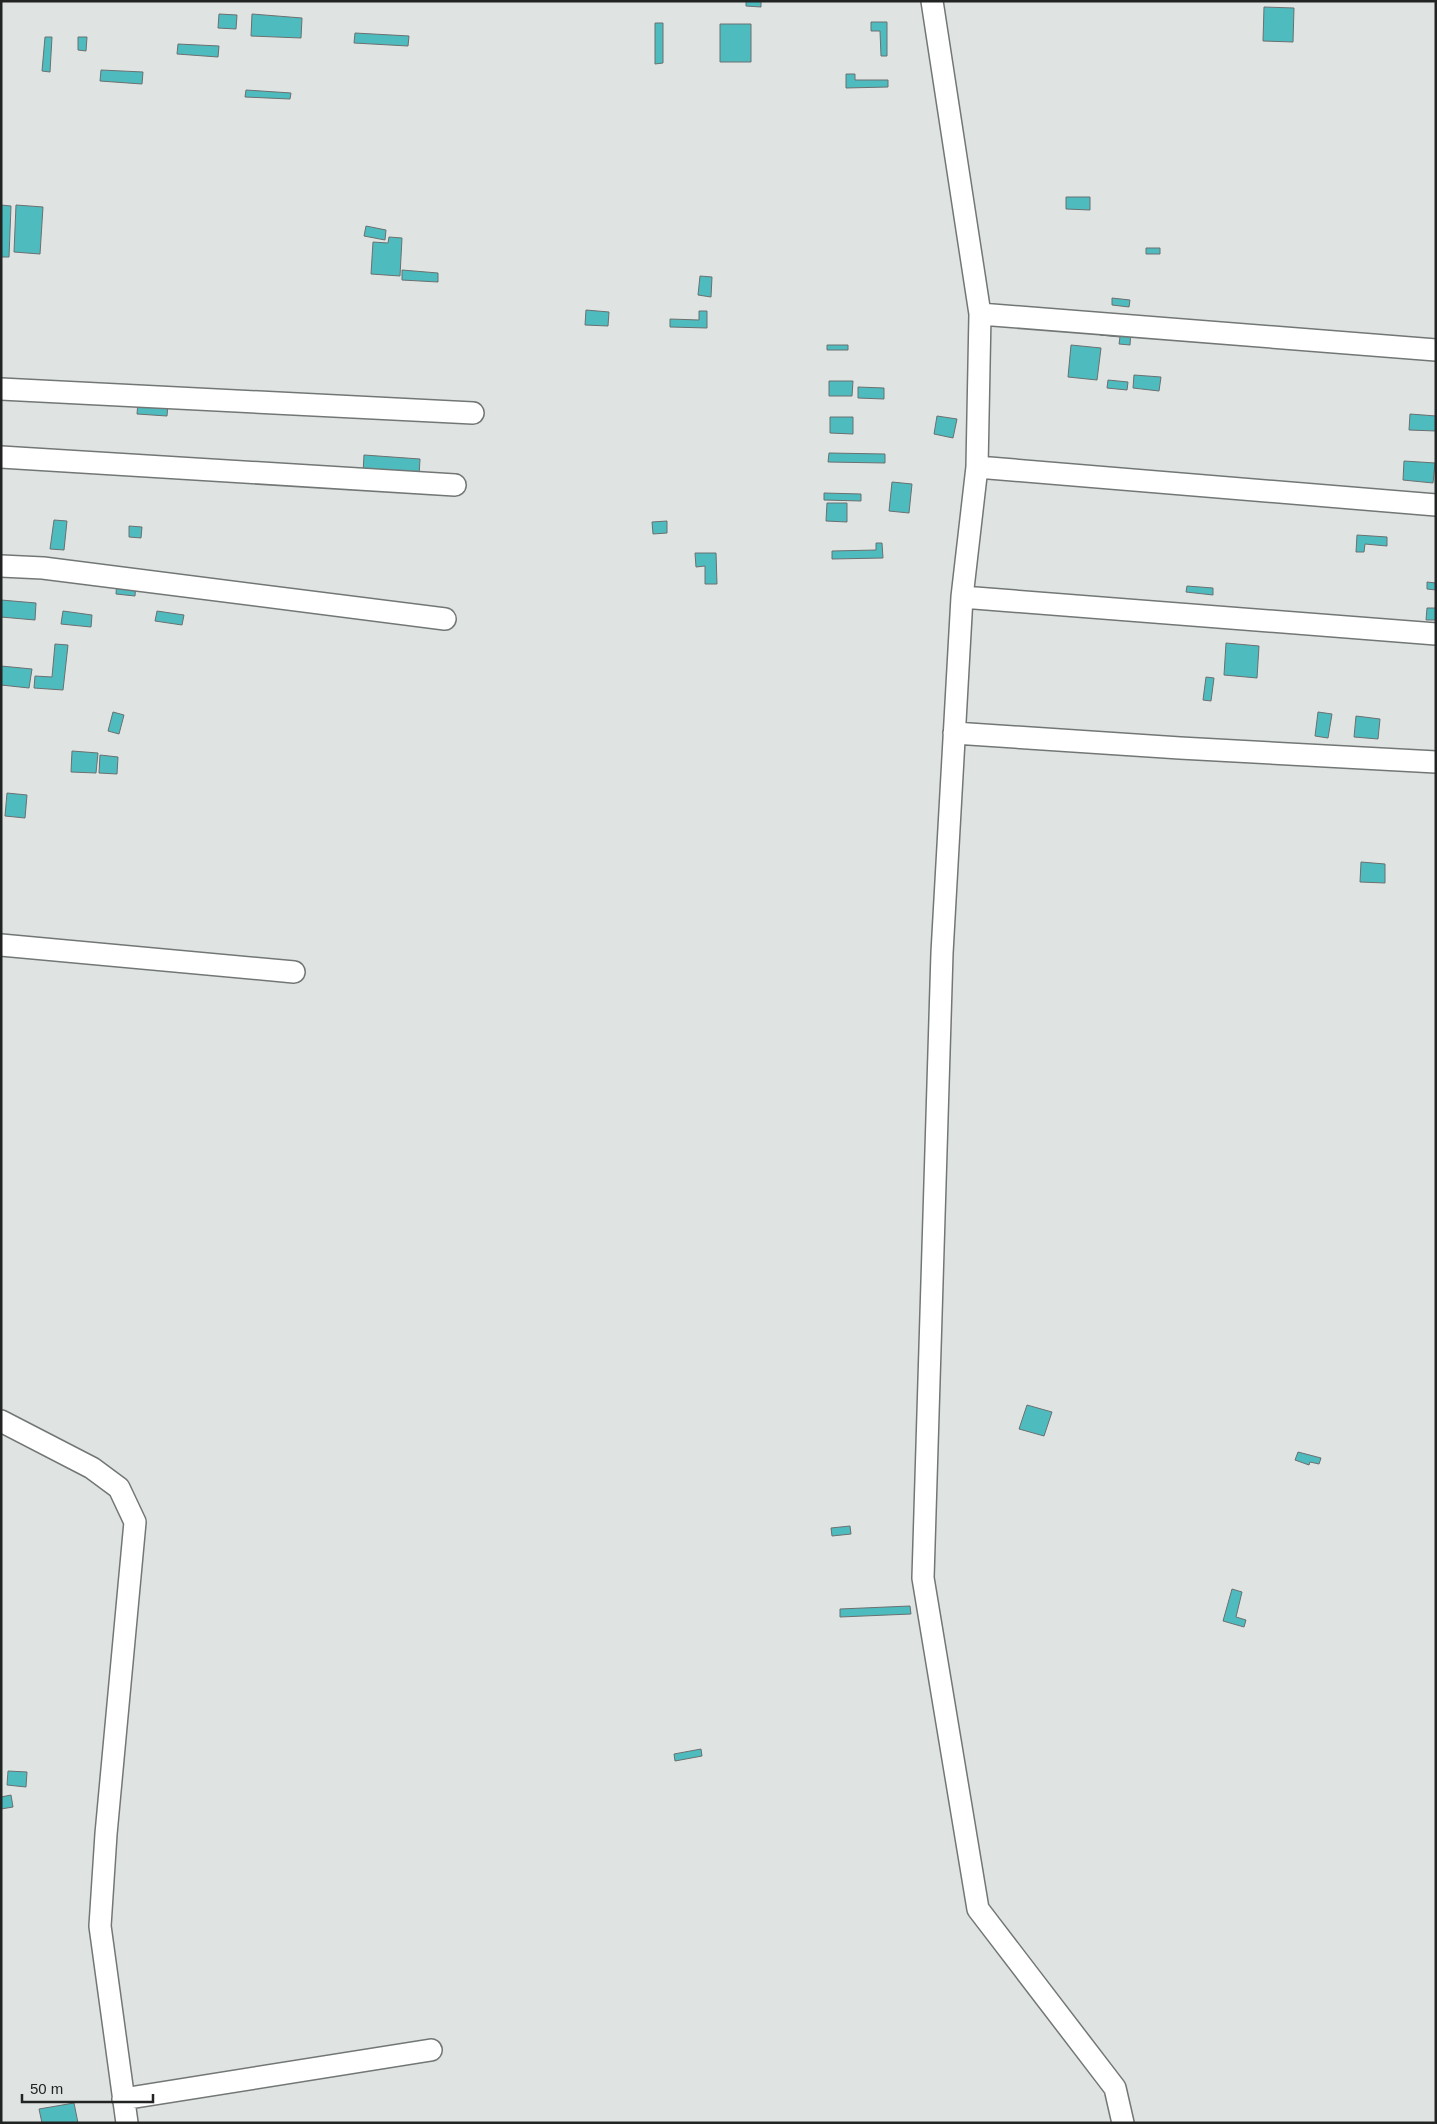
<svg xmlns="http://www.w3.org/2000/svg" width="1437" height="2124" viewBox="0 0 1437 2124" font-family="Helvetica,sans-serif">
  <rect width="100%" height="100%" fill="#dfe4e3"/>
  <path fill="#4ebbbf" stroke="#6b7070" d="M 746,1 L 761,1 L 761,7 L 746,6 Z
    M 1264,7 L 1294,8 L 1293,42 L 1263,41 Z
    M 219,14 L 237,15 L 236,29 L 218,28 Z
    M 252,14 L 302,18 L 301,38 L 251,36 Z
    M 871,22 L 887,22 L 887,56 L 881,56 L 880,31 L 871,31 Z
    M 655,23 L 663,23 L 663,63 L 655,64 Z
    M 720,24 L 751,24 L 751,62 L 720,62 Z
    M 355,33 L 409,36 L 408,46 L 354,43 Z
    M 45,37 L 52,37 L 50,72 L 42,71 Z
    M 78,37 L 87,37 L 86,51 L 78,50 Z
    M 178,44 L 219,46 L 218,57 L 177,54 Z
    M 101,70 L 143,72 L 142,84 L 100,81 Z
    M 846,74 L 855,74 L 855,80 L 888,80 L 888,87 L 846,88 Z
    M 246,90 L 291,93 L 290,99 L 245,97 Z
    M 1066,197 L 1090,197 L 1090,210 L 1066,209 Z
    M 1,205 L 11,206 L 9,257 L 1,257 Z
    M 16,205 L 43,207 L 40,254 L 14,252 Z
    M 366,226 L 386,230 L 385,240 L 364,236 Z
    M 389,237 L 402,238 L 400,276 L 371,274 L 373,242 L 388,243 Z
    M 1146,248 L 1160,248 L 1160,254 L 1146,254 Z
    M 402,270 L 438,273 L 438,282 L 402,280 Z
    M 700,276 L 712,277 L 711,297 L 698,295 Z
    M 1112,298 L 1130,300 L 1129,307 L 1112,305 Z
    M 586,310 L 609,312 L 608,326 L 585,325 Z
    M 699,311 L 707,311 L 707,328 L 670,327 L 670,319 L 699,320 Z
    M 1101,327 L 1131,330 L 1130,345 L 1119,344 L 1120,337 L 1100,335 Z
    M 827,345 L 848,345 L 848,350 L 827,350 Z
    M 1071,345 L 1101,348 L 1097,380 L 1068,377 Z
    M 1134,375 L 1161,377 L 1159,391 L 1133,388 Z
    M 1108,380 L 1128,382 L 1127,390 L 1107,388 Z
    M 829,381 L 853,381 L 852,396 L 829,396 Z
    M 858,387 L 884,388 L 884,399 L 858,398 Z
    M 138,402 L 168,404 L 167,416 L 137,414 Z
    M 1410,414 L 1436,416 L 1436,431 L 1409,430 Z
    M 937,416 L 957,419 L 953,438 L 934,434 Z
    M 830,417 L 853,417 L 853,434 L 830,433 Z
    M 829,453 L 885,454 L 885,463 L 828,462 Z
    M 364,455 L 420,459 L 419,476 L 363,473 Z
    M 1404,461 L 1435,463 L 1433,483 L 1403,480 Z
    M 892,482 L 912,484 L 909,513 L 889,511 Z
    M 824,493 L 861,494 L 861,501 L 824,500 Z
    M 827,503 L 847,503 L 847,522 L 826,521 Z
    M 54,520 L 67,521 L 64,550 L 50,549 Z
    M 667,521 L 667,533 L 653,534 L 652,522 Z
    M 129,526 L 142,527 L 141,538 L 129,537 Z
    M 1357,535 L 1387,537 L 1387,546 L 1365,544 L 1364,552 L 1356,552 Z
    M 876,543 L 882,543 L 883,558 L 832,559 L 832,551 L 876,550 Z
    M 695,553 L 716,553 L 717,584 L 705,584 L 705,566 L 696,567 Z
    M 117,580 L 136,582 L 135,596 L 116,594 Z
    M 1427,582 L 1436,583 L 1436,590 L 1427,589 Z
    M 1187,586 L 1213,588 L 1213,595 L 1186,592 Z
    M 1,600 L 36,603 L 35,620 L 1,617 Z
    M 1427,608 L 1436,608 L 1436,620 L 1426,620 Z
    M 63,611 L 92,615 L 91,627 L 61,624 Z
    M 157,611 L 184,615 L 182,625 L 155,621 Z
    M 1226,643 L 1259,646 L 1257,678 L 1224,675 Z
    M 55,644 L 68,645 L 63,690 L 34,688 L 35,676 L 52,677 Z
    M 1,666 L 32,669 L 29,688 L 1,685 Z
    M 1206,677 L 1214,678 L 1211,701 L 1203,700 Z
    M 113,712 L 124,715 L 119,734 L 108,731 Z
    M 1318,712 L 1332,714 L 1328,738 L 1315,736 Z
    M 1356,716 L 1380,719 L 1378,739 L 1354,737 Z
    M 72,751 L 98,753 L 96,773 L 71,772 Z
    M 100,755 L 118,757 L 117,774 L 99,773 Z
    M 7,793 L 27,795 L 25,818 L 5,816 Z
    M 1361,862 L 1385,864 L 1385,883 L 1360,882 Z
    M 1027,1405 L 1052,1412 L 1044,1436 L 1019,1429 Z
    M 1298,1452 L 1321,1458 L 1319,1464 L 1310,1462 L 1309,1465 L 1295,1460 Z
    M 850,1526 L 851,1534 L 832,1536 L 831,1528 Z
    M 1232,1589 L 1242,1592 L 1236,1617 L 1246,1620 L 1244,1627 L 1223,1621 Z
    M 910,1606 L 911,1614 L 840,1617 L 840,1609 Z
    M 701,1749 L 702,1756 L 675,1761 L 674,1754 Z
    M 8,1771 L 27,1772 L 26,1787 L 7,1785 Z
    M 11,1795 L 13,1807 L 1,1809 L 1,1797 Z
    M 74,2103 L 78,2123 L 42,2123 L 39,2109 Z"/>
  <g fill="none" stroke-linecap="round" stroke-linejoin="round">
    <defs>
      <path id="minor" d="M 932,1 L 980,314 L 977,467 L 962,597 L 942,953 L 923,1578 L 978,1909 L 1115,2088 L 1123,2123
        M 980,314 L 1436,350
        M 1,389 L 473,413
        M 1,457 L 455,485
        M 977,467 L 1436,505
        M 1,566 L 43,568 L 445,619
        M 962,597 L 1436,634
        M 954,733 L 1180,748 L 1436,762
        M 1,945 L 294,972
        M 1,1421 L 92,1468 L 119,1488 L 135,1522 L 106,1834 L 100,1926 L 127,2123
        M 123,2099 L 431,2050"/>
    </defs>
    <use href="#minor" stroke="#727776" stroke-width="24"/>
    <use href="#minor" stroke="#fff" stroke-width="21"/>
  </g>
  <rect width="1437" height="2124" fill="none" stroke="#222424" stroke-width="5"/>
  <path d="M22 2094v8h131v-8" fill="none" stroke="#222424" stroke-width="2.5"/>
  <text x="30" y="2094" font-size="15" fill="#222424" stroke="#dfe4e3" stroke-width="4" paint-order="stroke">50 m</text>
</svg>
